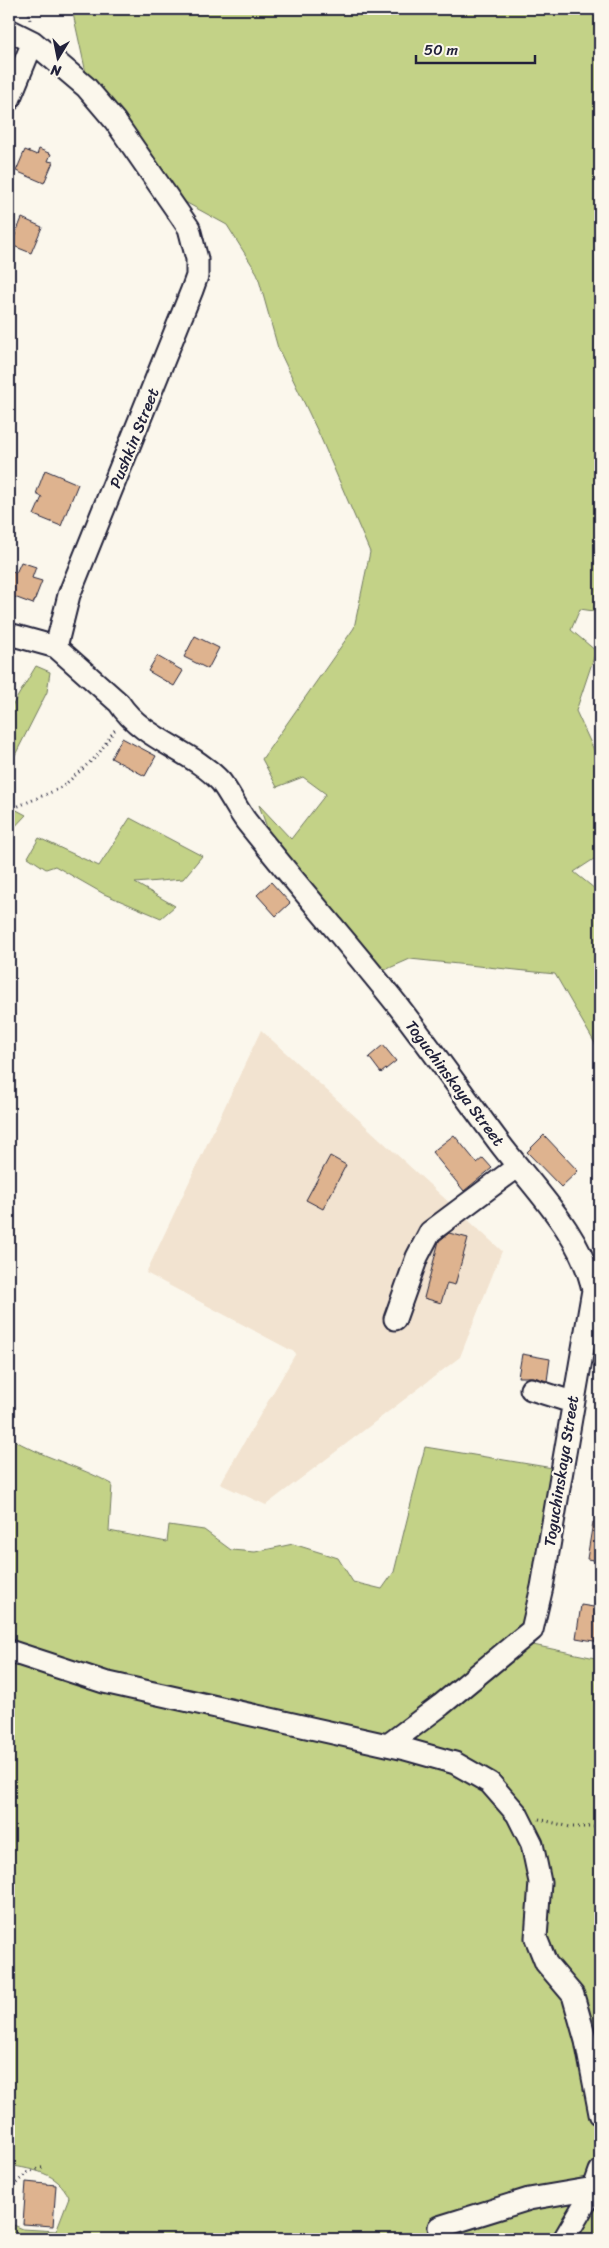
<svg xmlns="http://www.w3.org/2000/svg" width="609" height="2248" viewBox="0 0 609 2248" font-family="Sriracha,sans-serif">
  <rect width="100%" height="100%" fill="#fbf7ec"/>
  <filter id="ink" filterUnits="userSpaceOnUse"><feTurbulence type="fractalNoise" baseFrequency=".02" numOctaves="2"/><feDisplacementMap in="SourceGraphic" scale="10" xChannelSelector="R" yChannelSelector="G"/><feConvolveMatrix kernelMatrix="1 2 1 2 8 2 1 2 1" color-interpolation-filters="sRGB"/></filter>
  <g filter="url(#ink)">
    <path fill="#f2e3d0" d="M 261,1030 L 502,1251 L 460,1357 L 266,1505 L 220,1484 L 296,1353 L 146,1273 Z"/>
    <path fill="#c3d287" stroke="#727a61" d="M 72,9 L 600,9 L 600,612 L 580,609 L 571,630 L 596,651 L 576,711 L 600,763 L 600,862 L 594,859 L 574,872 L 600,893 L 600,1052 L 555,974 L 410,959 L 378,973 L 271,839 L 259,805 L 291,839 L 326,794 L 303,777 L 277,787 L 262,759 L 354,628 L 370,552 L 320,436 L 278,348 L 257,273 L 227,225 L 176,197 L 88,82 Z
      M 36,666 L 50,672 L 47,692 L 9,767 L 9,711 Z
      M 9,806 L 26,815 L 9,833 Z
      M 130,818 L 202,856 L 183,879 L 135,883 L 175,906 L 161,918 L 104,894 L 55,866 L 46,869 L 28,857 L 39,838 L 99,866 Z
      M 9,1437 C 41,1457 79,1466 112,1484 L 109,1531 L 167,1542 L 169,1525 L 204,1530 L 231,1550 L 255,1552 L 293,1544 L 338,1558 L 353,1582 L 382,1589 L 394,1572 L 425,1447 L 565,1470 L 555,1568 L 533,1645 L 600,1659 L 600,2187 L 557,2239 L 9,2239 L 9,2223 L 23,2229 L 56,2231 L 69,2197 C 57,2172 34,2170 9,2165 Z
      M 600,2190 L 600,2239 L 574,2239 Z"/>
    <path fill="#deb38f" stroke="#22223b" d="M 39,149 L 51,154 L 48,161 L 53,162 L 44,183 L 16,171 L 25,150 L 37,155 Z
      M 22,218 L 42,227 L 31,253 L 11,245 Z
      M 45,470 L 78,484 L 61,526 L 34,515 L 42,497 L 36,494 Z
      M 21,562 L 36,567 L 32,578 L 42,581 L 33,604 L 9,595 L 9,569 L 16,573 Z
      M 195,636 L 219,648 L 208,669 L 184,657 Z
      M 157,656 L 183,671 L 174,686 L 148,671 Z
      M 122,738 L 156,756 L 145,776 L 111,758 Z
      M 271,882 L 290,903 L 276,916 L 257,895 Z
      M 383,1045 L 396,1061 L 381,1073 L 369,1057 Z
      M 454,1135 L 477,1163 L 483,1158 L 492,1168 L 464,1191 L 432,1152 Z
      M 544,1135 L 578,1171 L 561,1187 L 527,1152 Z
      M 330,1156 L 346,1165 L 323,1209 L 306,1200 Z
      M 449,1233 L 468,1238 L 455,1285 L 447,1283 L 441,1303 L 424,1298 L 439,1241 Z
      M 522,1354 L 550,1359 L 547,1381 L 534,1377 L 518,1377 Z
      M 593,1522 L 600,1523 L 600,1561 L 587,1559 Z
      M 581,1605 L 600,1608 L 600,1642 L 576,1638 Z
      M 26,2182 L 56,2185 L 53,2226 L 23,2224 Z"/>
    <g fill="none" stroke-linecap="round" stroke-linejoin="round">
      <defs>
        <path id="minor" d="M 9,30 L 33,42 L 86,87 L 115,121 L 189,228 L 197,259 L 197,276 L 192,290 L 69,595 L 56,647
          M 9,100 L 33,42
          M 9,634 L 56,647 L 119,703 C 143,740 192,750 221,782 C 230,794 237,809 246,821 C 296,884 349,944 399,1007 C 432,1050 463,1094 495,1137 C 529,1184 581,1231 593,1290 L 542,1587 L 532,1630 L 441,1705 L 388,1745
          M 395,1319 L 417,1257 L 430,1232 L 517,1167
          M 531,1389 L 572,1402
          M 9,1651 L 104,1682 L 405,1749 L 455,1763 L 490,1783 L 517,1814 L 532,1844 L 540,1882 L 536,1938 L 546,1963 L 573,1995 L 586,2041 L 600,2114
          M 439,2227 L 529,2199 L 594,2188
          M 564,2239 L 594,2188 L 600,2171"/>
      </defs>
      <use href="#minor" stroke="#22223b" stroke-width="25"/>
      <path stroke="#22223b" stroke-width="3" stroke-dasharray="1 4" stroke-linecap="butt" d="M 29,9 L 30,21
        M 9,810 L 61,788 L 97,756 L 116,728
        M 539,1819 L 570,1827 L 600,1827
        M 9,2190 L 28,2172 L 44,2167"/>
      <use href="#minor" stroke="#fbf7ec" stroke-width="21"/>
    </g>
  </g>
  <g text-anchor="middle" dominant-baseline="central" stroke-width="4.5" stroke-linejoin="round" paint-order="stroke">
    <g font-size="16" fill="#22223b" stroke="#fbf7ec">
      <text transform="translate(134 438) rotate(-68)">Pushkin Street</text>
      <text transform="translate(455 1083) rotate(53)">Toguchinskaya Street</text>
      <text transform="translate(561 1471) rotate(-81)">Toguchinskaya Street</text>
    </g>
  </g>
  <rect width="609" height="2248" fill="none" stroke="#fbf7ec" stroke-width="30"/>
  <rect x="15" y="15" width="579" height="2218" fill="none" stroke="#22223b" stroke-width="2" filter="url(#ink)"/>
  <g transform="translate(58 58) rotate(190)" stroke="#fbf7ec" stroke-width="4" paint-order="stroke">
  <path d="M0-4L9 19L0 12L-9 19Z" fill="#22223b"/>
  <text y="-8" font-size="14" font-weight="bold" text-anchor="middle" fill="#22223b">N</text>
  </g>
  <path d="M416 55v8h119v-8" fill="none" stroke="#22223b" stroke-width="2.5"/>
  <text x="424" y="55" font-size="15" fill="#22223b" stroke="#fbf7ec" stroke-width="4" paint-order="stroke">50 m</text>
</svg>
